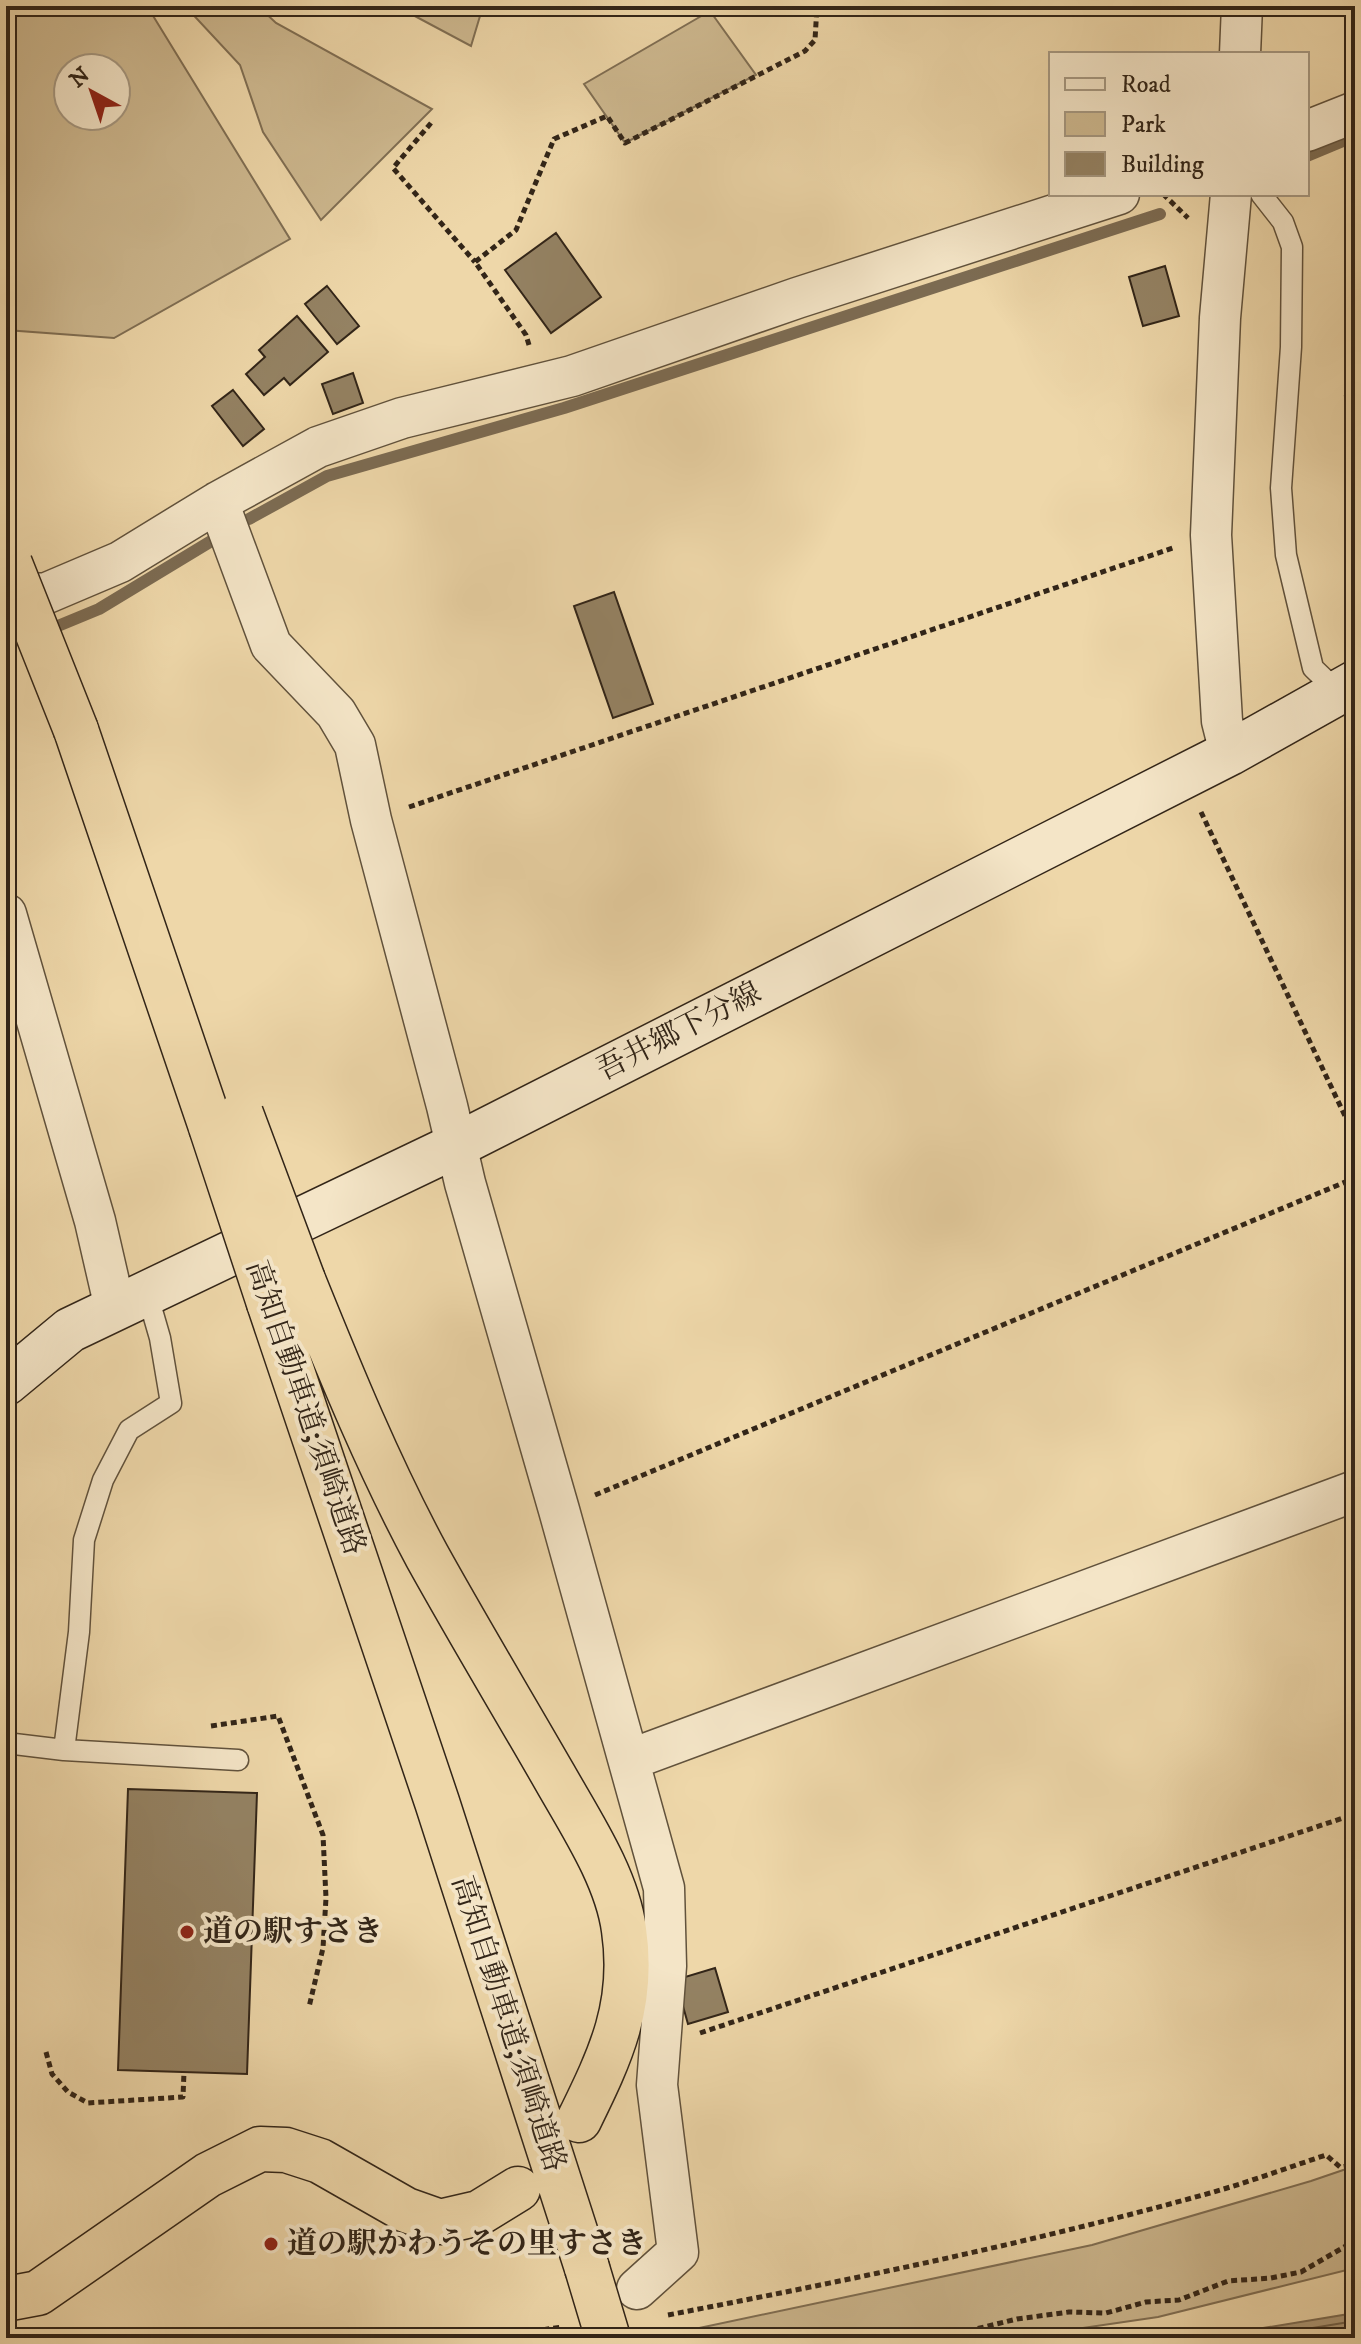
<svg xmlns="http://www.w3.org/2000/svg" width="1361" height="2344" viewBox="0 0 1361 2344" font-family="'IM FELL DW Pica','Noto Serif JP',serif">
  <rect width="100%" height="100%" fill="#eed7a9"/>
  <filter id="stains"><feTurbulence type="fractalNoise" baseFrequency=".0025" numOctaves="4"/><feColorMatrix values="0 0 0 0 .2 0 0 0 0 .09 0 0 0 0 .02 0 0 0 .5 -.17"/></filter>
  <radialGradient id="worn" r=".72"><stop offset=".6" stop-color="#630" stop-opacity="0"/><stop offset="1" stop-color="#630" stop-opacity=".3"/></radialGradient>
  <path fill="#ceb990" stroke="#806f54" stroke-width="2" fill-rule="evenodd" d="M 6,6 L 147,6 L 290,239 L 114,338 L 6,330 ZM 116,68 L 116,116 L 68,116 L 68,68 Z
    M 185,6 L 258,6 L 276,23 L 432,109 L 321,220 L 263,132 L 240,65 Z
    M 396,6 L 483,6 L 471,46 Z
    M 710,11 L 756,75 L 625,143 L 584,84 Z
    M 1355,2166 L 1355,2268 L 1158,2317 L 1014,2338 L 652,2338 L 1092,2245 L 1311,2181 Z"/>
  <path fill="#ae9a78" stroke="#7c6b52" stroke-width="2" d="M 1355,2313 L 1355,2338 L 1202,2338 Z"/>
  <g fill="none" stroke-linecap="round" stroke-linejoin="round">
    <path stroke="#706048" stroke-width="2" d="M 1251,2338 L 1355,2321"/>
    <path stroke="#7c6b52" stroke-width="12" d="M 1307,156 L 1355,136
      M 249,519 L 327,476 L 564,408 L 1160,214
      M 45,629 L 53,628 L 99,609 L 213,540"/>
  </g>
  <path fill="#948263" stroke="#322518" stroke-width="2" d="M 556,233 L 601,297 L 551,333 L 505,270 Z
    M 1165,266 L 1179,316 L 1143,326 L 1129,277 Z
    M 327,286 L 359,326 L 337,344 L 305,304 Z
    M 297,316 L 328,352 L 290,385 L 284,378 L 264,395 L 246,374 L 265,357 L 259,350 Z
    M 353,373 L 363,403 L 333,414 L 322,384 Z
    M 233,390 L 264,429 L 243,446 L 212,406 Z
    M 1355,390 L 1355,412 L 1345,396 Z
    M 614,592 L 653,704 L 613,718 L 574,606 Z
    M 128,1789 L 257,1793 L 247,2074 L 118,2070 Z
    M 715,1968 L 728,2012 L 688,2024 L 679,1992 L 685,1977 Z"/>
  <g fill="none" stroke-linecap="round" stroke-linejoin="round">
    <defs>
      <path id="lane" d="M 1261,194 L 1283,222 L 1292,247 L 1291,347 L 1281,488 L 1286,555 L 1313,668 L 1338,692
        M 6,1743 L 64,1750 L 238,1760
        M 64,1750 L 79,1632 L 84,1540 L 103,1480 L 129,1430 L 171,1403 L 160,1338 L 147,1293"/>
      <path id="street" d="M 1240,54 L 1242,6
        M 1307,131 L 1355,112
        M 218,502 L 271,645 L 336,713 L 355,745 L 371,820 L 447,1106 L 465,1183 L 559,1510 L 664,1888 L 666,1966 L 657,2085 L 678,2252 L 637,2289
        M 6,597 L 47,593 L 120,562 L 218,502 L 318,447 L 402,418 L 572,376 L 797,298 L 1119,194
        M 1230,753 L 1222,721 L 1211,535 L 1220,318 L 1231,194
        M 6,914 L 95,1221 L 115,1308
        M 629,1760 L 1355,1491"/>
      <path id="secondary" d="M 6,1383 L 70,1330 L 457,1145 L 1230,753 L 1355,683"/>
      <path id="highway" d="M 76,730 L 211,1127
        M 303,1280 C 341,1374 379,1467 427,1556 C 468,1630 512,1703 554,1776 C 580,1822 617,1877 624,1930 C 635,2004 611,2055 579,2120
        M 269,1303 L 437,1802 L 587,2268
        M 6,2299 L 38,2293 L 208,2175 L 260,2149 L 286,2150 L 320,2161 L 406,2210 L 440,2222 L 479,2213 L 518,2189"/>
    </defs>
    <use href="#lane" stroke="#61523c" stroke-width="23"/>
    <use href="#street" stroke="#61523c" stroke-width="43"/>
    <use href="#secondary" stroke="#322518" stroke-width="47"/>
    <use href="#highway" stroke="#322518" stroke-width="47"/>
    <path stroke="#322518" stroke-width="5" stroke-dasharray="6 4" stroke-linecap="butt" d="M 431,123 L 393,168 L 475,262
      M 1163,194 L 1188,218
      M 529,345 L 526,335 L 475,262 L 516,230 L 554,139 L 607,116 L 625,143 L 805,51 L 815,40 L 817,6
      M 409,807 L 1173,548
      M 1201,812 L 1355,1137
      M 595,1495 L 1355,1178
      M 211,1726 L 278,1716 L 323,1835 L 326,1898 L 323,1948 L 309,2007
      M 700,2033 L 1355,1814
      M 46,2052 L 52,2074 L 68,2092 L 88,2103 L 183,2097 L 184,2072
      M 668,2315 C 850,2280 1031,2243 1210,2193 C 1249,2182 1287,2168 1326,2155 L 1340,2167 L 1355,2165
      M 484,2338 L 562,2327
      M 845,2338 L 860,2338
      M 939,2338 L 1017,2319 L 1069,2312 L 1106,2313 L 1146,2302 L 1179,2300 L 1228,2281 L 1271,2278 L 1301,2272 L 1346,2246 L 1355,2245"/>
    <use href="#lane" stroke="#f4e5c7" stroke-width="20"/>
    <use href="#street" stroke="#f4e5c7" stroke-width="40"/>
    <use href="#secondary" stroke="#f4e5c7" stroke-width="44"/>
    <use href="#highway" stroke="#eed7a9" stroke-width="44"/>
    <defs>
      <path id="highway-bridge" d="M 10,564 L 76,730
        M 241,1114 L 303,1280
        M 211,1127 L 269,1303
        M 587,2268 L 608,2338"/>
    </defs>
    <use href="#highway-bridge" stroke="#322518" stroke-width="47" stroke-linecap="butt"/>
    <use href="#highway-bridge" stroke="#eed7a9" stroke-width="44"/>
  </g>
  <g fill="#8f2418" stroke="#f4e5c7" stroke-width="3">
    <circle cx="187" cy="1932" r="8"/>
    <circle cx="271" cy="2244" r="8"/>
  </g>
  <g text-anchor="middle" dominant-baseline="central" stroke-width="8" stroke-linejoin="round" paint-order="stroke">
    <g font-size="30" fill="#322518" stroke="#f4e5c7">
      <text transform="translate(679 1032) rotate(-27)">吾井郷下分線</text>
      <text transform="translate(305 1408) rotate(71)">高知自動車道;須崎道路</text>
      <text transform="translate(508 2024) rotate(72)">高知自動車道;須崎道路</text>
    </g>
    <g font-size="30" font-weight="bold" fill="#322518" stroke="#f4e5c7" text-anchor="start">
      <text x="203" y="1932">道の駅すさき</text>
      <text x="287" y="2244">道の駅かわうその里すさき</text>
    </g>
  </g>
  <rect width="1361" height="2344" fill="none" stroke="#eed7a9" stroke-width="32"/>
  <rect x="8" y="8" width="1345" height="2328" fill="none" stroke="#322518" stroke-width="4"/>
  <rect x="16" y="16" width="1329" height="2312" fill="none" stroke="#322518" stroke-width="2"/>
  <rect x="1049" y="52" width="260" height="144" fill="#f4e5c7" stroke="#a69881" stroke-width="2"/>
  <rect x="1065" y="78" width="40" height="12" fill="#f4e5c7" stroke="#a69881" stroke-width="2"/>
  <text x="1121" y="92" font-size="24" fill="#322518">Road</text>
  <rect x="1065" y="112" width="40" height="24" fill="#ceb990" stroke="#a69881" stroke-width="2"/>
  <text x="1121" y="132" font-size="24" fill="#322518">Park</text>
  <rect x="1065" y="152" width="40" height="24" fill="#948263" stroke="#a69881" stroke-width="2"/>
  <text x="1121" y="172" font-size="24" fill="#322518">Building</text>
  <g transform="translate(92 92) rotate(320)"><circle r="38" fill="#f4e5c7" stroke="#a69881" stroke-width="2"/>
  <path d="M0-6L14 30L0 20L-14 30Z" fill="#8f2418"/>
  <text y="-12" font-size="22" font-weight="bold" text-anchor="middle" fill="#322518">N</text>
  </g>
  <rect width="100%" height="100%" filter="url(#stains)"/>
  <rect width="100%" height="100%" fill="url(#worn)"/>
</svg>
